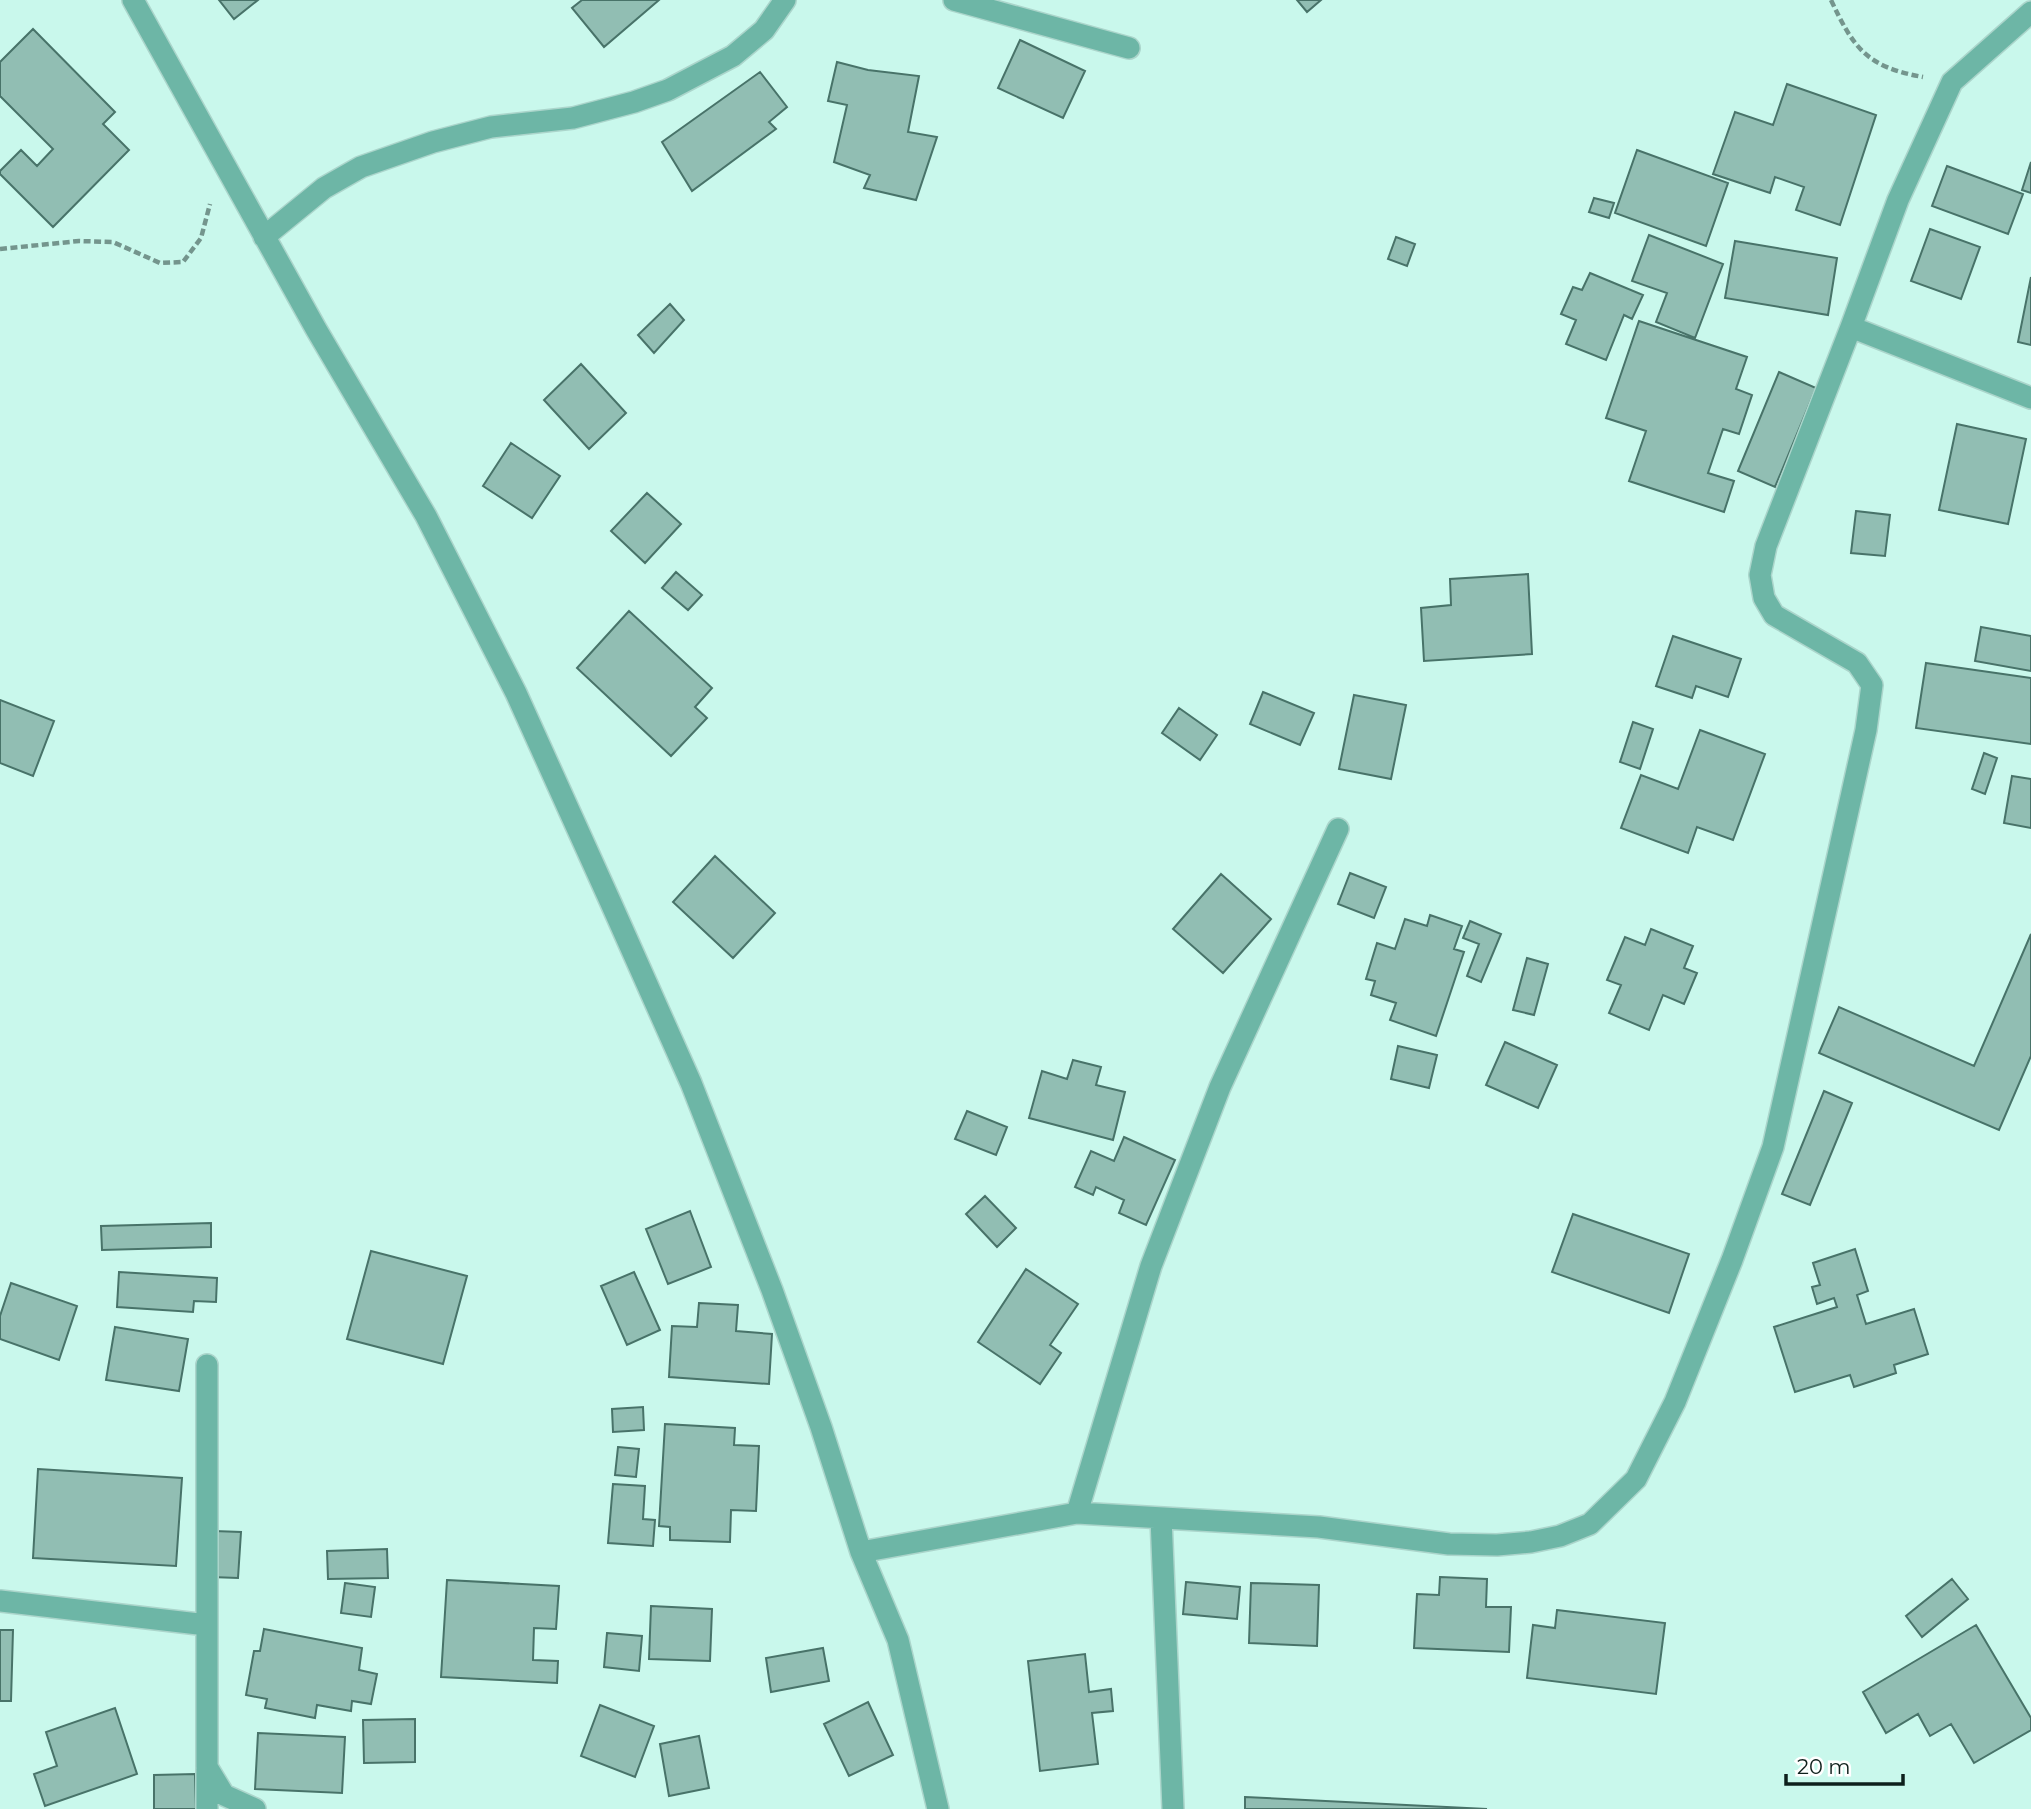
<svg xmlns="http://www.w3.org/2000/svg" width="2031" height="1809" viewBox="0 0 2031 1809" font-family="Montserrat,sans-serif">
  <rect width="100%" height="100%" fill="#c9f8ec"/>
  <path fill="#91beb3" stroke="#487369" stroke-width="2" d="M 219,0 L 258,0 L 234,19 Z
    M 582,0 L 659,0 L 604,47 L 572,8 Z
    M 1297,0 L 1321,0 L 1307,12 Z
    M 33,29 L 115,112 L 103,124 L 129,150 L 53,227 L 0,174 L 0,171 L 21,150 L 37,166 L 53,149 L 0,96 L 0,62 Z
    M 1020,40 L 1085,71 L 1063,118 L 998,88 Z
    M 837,62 L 868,70 L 919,76 L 908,132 L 937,137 L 916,200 L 864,188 L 870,175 L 834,162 L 847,105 L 828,101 Z
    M 760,72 L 787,107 L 769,122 L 776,129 L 692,191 L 662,142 Z
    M 1787,84 L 1876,115 L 1840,225 L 1796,210 L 1804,187 L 1775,177 L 1770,193 L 1713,174 L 1735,112 L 1773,125 Z
    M 1637,150 L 1728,183 L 1706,246 L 1615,213 Z
    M 2031,162 L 2031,193 L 2022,190 Z
    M 1947,166 L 2023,194 L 2008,234 L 1932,206 Z
    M 1594,198 L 1614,203 L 1609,218 L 1589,212 Z
    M 1930,229 L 1980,247 L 1961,299 L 1911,281 Z
    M 1649,235 L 1723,264 L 1695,338 L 1656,322 L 1667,293 L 1632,281 Z
    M 1396,237 L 1415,244 L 1407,266 L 1388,259 Z
    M 1735,241 L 1837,258 L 1828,315 L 1725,298 Z
    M 1590,273 L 1643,295 L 1632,319 L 1624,315 L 1606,360 L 1566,344 L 1576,320 L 1561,314 L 1573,287 L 1582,290 Z
    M 2031,277 L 2031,345 L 2018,342 Z
    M 670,304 L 684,320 L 654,353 L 638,335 Z
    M 1639,321 L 1747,357 L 1736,389 L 1752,395 L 1739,434 L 1723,429 L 1708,473 L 1734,481 L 1724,512 L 1629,481 L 1646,431 L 1606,418 Z
    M 581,364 L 626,413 L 589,449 L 544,400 Z
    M 1779,372 L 1816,388 L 1775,487 L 1738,471 Z
    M 1957,424 L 2026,439 L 2008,524 L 1939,510 Z
    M 511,443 L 560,476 L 532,518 L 483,486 Z
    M 647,493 L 681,524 L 645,563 L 611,531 Z
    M 1856,511 L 1890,515 L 1885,556 L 1851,553 Z
    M 676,572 L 702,595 L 688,610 L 662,588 Z
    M 1528,574 L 1532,654 L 1424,661 L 1421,608 L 1451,605 L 1450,579 Z
    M 629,611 L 712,688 L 695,707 L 707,718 L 671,756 L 577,668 Z
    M 1981,627 L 2031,636 L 2031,671 L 1975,661 Z
    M 1673,636 L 1741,659 L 1728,697 L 1696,686 L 1692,698 L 1656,686 Z
    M 1926,663 L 2031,678 L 2031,744 L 1916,728 Z
    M 1263,692 L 1314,713 L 1300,745 L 1250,724 Z
    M 1354,695 L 1406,705 L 1391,779 L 1339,769 Z
    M 0,700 L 54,721 L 33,776 L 0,763 Z
    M 1179,708 L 1217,735 L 1200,760 L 1162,733 Z
    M 1633,722 L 1653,729 L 1640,769 L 1620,762 Z
    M 1700,730 L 1765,754 L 1733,840 L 1697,827 L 1688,853 L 1621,828 L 1641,775 L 1678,789 Z
    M 1984,753 L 1997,758 L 1985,794 L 1972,789 Z
    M 2012,776 L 2031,779 L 2031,828 L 2004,823 Z
    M 715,856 L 775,913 L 733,958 L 673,902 Z
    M 1350,873 L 1386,887 L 1374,918 L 1338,904 Z
    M 1221,874 L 1271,919 L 1223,973 L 1173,929 Z
    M 1430,915 L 1462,926 L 1454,949 L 1464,952 L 1436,1036 L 1390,1020 L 1396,1003 L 1371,995 L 1375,981 L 1366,979 L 1377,943 L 1395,949 L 1405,919 L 1427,926 Z
    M 1470,921 L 1501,934 L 1481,982 L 1467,976 L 1479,944 L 1463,938 Z
    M 1651,929 L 1693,946 L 1684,968 L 1697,973 L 1684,1004 L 1663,995 L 1649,1030 L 1609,1013 L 1621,985 L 1607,980 L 1625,937 L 1645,945 Z
    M 2031,934 L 2031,1056 L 1999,1130 L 1819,1053 L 1839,1007 L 1974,1066 Z
    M 1527,958 L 1548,964 L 1534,1015 L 1513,1010 Z
    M 1505,1042 L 1557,1065 L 1538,1108 L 1486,1085 Z
    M 1398,1046 L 1437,1055 L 1429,1088 L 1391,1079 Z
    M 1073,1060 L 1101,1067 L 1096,1085 L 1125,1092 L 1113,1140 L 1029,1118 L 1042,1071 L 1067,1079 Z
    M 1824,1091 L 1852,1103 L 1810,1205 L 1782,1194 Z
    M 967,1111 L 1007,1127 L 996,1155 L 955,1139 Z
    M 1124,1137 L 1175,1160 L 1146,1225 L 1119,1213 L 1124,1200 L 1096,1187 L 1093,1195 L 1075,1187 L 1091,1151 L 1114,1161 Z
    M 985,1196 L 1016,1228 L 997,1247 L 966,1214 Z
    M 690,1211 L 711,1267 L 668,1284 L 646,1229 Z
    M 1573,1214 L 1689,1254 L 1669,1313 L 1552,1272 Z
    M 211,1223 L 211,1247 L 102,1250 L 101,1226 Z
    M 1855,1249 L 1868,1291 L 1857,1295 L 1866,1324 L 1914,1309 L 1928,1354 L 1894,1365 L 1896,1373 L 1854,1387 L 1850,1375 L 1795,1392 L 1774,1327 L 1837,1307 L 1834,1298 L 1817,1304 L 1812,1287 L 1820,1285 L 1813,1263 Z
    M 371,1251 L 467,1276 L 443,1364 L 347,1339 Z
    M 1026,1269 L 1078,1304 L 1050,1345 L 1061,1353 L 1040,1384 L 978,1342 Z
    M 119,1272 L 217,1278 L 216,1302 L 194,1301 L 193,1312 L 117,1307 Z
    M 634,1272 L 660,1330 L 627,1345 L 601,1286 Z
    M 11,1283 L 77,1306 L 59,1360 L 0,1339 L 0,1316 Z
    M 699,1303 L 738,1305 L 736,1331 L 772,1334 L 769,1384 L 669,1377 L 672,1326 L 697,1327 Z
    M 115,1327 L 188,1339 L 179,1391 L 106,1380 Z
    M 643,1407 L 644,1430 L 613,1432 L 612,1409 Z
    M 665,1424 L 735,1428 L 734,1445 L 759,1446 L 756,1511 L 731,1510 L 730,1542 L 670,1540 L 670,1527 L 659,1526 Z
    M 618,1447 L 639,1449 L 636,1477 L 615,1475 Z
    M 38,1469 L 182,1478 L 176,1566 L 33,1558 Z
    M 613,1484 L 645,1486 L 643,1519 L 655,1520 L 653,1546 L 608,1543 Z
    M 214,1531 L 241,1532 L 238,1578 L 211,1577 Z
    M 387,1549 L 388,1578 L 328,1579 L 327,1551 Z
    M 1440,1577 L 1487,1579 L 1486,1607 L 1511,1607 L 1509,1652 L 1414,1648 L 1417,1594 L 1439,1595 Z
    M 1952,1579 L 1968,1599 L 1922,1637 L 1906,1616 Z
    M 447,1580 L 559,1586 L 556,1629 L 534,1628 L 533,1660 L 558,1661 L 557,1683 L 441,1677 Z
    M 1186,1582 L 1240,1587 L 1237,1619 L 1183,1614 Z
    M 345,1583 L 375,1587 L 371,1617 L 341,1613 Z
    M 1251,1583 L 1319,1585 L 1317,1646 L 1249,1643 Z
    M 651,1606 L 712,1609 L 710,1661 L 649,1659 Z
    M 1557,1610 L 1665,1623 L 1656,1694 L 1527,1678 L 1533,1625 L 1555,1628 Z
    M 1976,1625 L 2031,1718 L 2031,1730 L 1974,1763 L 1951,1724 L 1930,1736 L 1918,1714 L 1886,1733 L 1863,1692 Z
    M 264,1629 L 362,1648 L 359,1670 L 377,1674 L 371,1704 L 352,1701 L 351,1711 L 317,1705 L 315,1718 L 265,1708 L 267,1699 L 246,1695 L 254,1651 L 260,1651 Z
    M 0,1630 L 13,1630 L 11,1701 L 0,1701 Z
    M 607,1633 L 642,1636 L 639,1671 L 604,1667 Z
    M 823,1648 L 829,1681 L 771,1692 L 766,1658 Z
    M 1085,1654 L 1089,1692 L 1111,1689 L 1113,1711 L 1092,1713 L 1098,1764 L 1040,1771 L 1028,1661 Z
    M 868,1702 L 893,1755 L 849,1776 L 824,1724 Z
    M 600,1705 L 654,1726 L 635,1777 L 581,1756 Z
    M 115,1708 L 137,1774 L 45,1806 L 34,1774 L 57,1766 L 46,1732 Z
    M 415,1719 L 415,1762 L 364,1763 L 363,1720 Z
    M 258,1733 L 345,1737 L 342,1793 L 255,1789 Z
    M 699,1736 L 709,1788 L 669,1796 L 660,1744 Z
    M 195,1774 L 196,1809 L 154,1809 L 154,1775 Z
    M 1245,1797 L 1487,1809 L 1245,1809 Z"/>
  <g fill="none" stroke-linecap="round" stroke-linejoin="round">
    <defs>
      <path id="minor" d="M 133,0 L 316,329 L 426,516 L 516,693 L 610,901 L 691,1083 L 772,1290 L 821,1427 L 861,1552 L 898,1640 L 938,1809
        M 954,0 L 1129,48
        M 264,237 L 324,188 L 361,167 L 433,142 L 491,127 L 573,118 L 634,102 L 668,90 L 733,56 L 764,30 L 785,0
        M 1851,327 L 2031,398
        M 207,1365 L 207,1767 L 224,1795 L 255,1809
        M 1077,1513 L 1151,1266 L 1220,1087 L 1338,829
        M 1161,1518 L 1173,1809
        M 861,1552 L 1077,1513 L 1319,1527 L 1449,1544 L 1497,1545 L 1531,1542 L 1560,1536 L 1590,1524 L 1636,1479 L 1675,1402 L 1732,1260 L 1773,1147 L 1866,730 L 1872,685 L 1857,663 L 1774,615 L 1764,598 L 1760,575 L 1766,546 L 1851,327 L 1898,200 L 1952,82 L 2031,12
        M 0,1601 L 207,1625
        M 207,1769 L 207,1809"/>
    </defs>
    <use href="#minor" stroke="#abd5cb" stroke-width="24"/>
    <path stroke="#74958d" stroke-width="4.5" stroke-dasharray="7 3.5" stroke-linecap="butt" d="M 1831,0 C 1854,49 1867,67 1923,77
      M 0,249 L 79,241 L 113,242 L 160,263 L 183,262 L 201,238 L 210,204"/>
    <use href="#minor" stroke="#6db6a6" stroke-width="21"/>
  </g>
  <path d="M1786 1774v10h117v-10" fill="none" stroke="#0e201c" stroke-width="3.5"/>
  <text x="1797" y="1774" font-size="21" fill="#0e201c" stroke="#ffffff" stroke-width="5" paint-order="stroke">20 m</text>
</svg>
